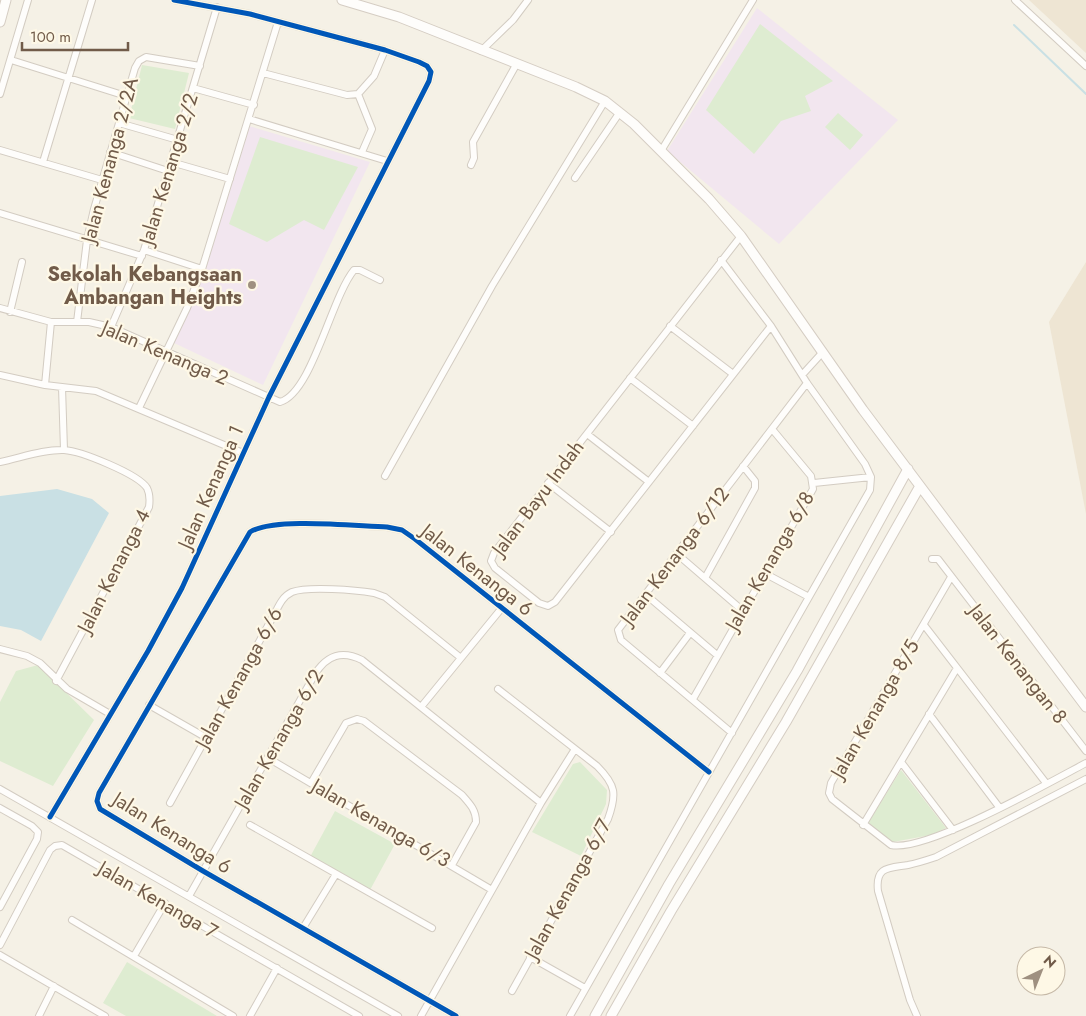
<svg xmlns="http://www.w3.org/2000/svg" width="1086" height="1016" viewBox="0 0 1086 1016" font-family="Jost,sans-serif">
  <rect width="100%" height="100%" fill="#f5f1e6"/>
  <path fill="#eee5d3" d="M 1029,0 L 1086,0 L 1086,53 Z
    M 1086,262 L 1086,514 L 1049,322 Z"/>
  <path fill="#f2e6ef" d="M 757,8 L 898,120 L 779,244 L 667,151 Z
    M 249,126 L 370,162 L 263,385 L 172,342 L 216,227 Z"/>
  <path fill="#deecd1" d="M 760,24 L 833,81 L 805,96 L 811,111 L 781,121 L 754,154 L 706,110 Z
    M 142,65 L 189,73 L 175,129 L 129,118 Z
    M 838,113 L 863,135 L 850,150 L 825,127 Z
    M 260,137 L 358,167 L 324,230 L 304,220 L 267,242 L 229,224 Z
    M 38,665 L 94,720 L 53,786 L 0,761 L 0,702 L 16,671 Z
    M 580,762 L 607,790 L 606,804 L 581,856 L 532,832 L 573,764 Z
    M 901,770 L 946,828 L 931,835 L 893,842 L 868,823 Z
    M 335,811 L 395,844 L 370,890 L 310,857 Z
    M 127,962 L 217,1016 L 126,1016 L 103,1003 Z"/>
  <path fill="#c9e0e4" d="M 57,489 L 92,499 L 109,513 L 41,641 L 21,630 L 0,626 L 0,496 Z"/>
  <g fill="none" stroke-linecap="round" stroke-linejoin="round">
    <path stroke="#c9e0e4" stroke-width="2" d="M 1014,25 L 1086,94"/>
    <defs>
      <path id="street" d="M 1015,0 L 1086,66
        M 481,51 L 513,20 L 528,0
        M 11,60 L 126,96
        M 263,73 L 347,95 L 358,94 L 374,76 L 385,50
        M 193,88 L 254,105
        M 0,94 L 28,0
        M 358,94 L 372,129 L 362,152
        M 249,119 L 387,161
        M 119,123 L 178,140
        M 0,150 L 102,180
        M 661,151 L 753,0
        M 110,152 L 168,171
        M 43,162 L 92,0
        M 171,162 L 230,179
        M 471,165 L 474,158 L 473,142 L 516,65
        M 575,178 L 620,112
        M 0,213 L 142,256
        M 741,236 L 494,553 L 491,561 L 495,568 L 539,603 L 548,606 L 555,602 L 771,326
        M 144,250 L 202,269
        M 0,308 L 51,322 L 89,322 L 111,327 L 280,402 C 312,393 331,298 354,270 L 360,270 L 380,280
        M 10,312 L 22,262
        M 77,322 L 87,240 L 94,209 L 135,68 L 139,61 L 146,57 L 200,66
        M 670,326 L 733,374
        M 111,327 L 144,250 L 217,7
        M 0,375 L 45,385 L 96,391 L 243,453
        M 802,375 L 822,353
        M 630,378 L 693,426
        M 45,385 L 51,322
        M 62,387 L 64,450
        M 139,408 L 187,308 L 202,269 L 278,22
        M 587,434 L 649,482
        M 0,462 C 20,458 44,449 64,450 C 81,451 138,474 147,488 C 150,494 150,500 149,507 L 56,681
        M 385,476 L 492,286 L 605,101
        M 548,483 L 611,532
        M 814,483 L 871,477
        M 677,554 L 742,610
        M 932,559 L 938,559 L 1086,751
        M 764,573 L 809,597
        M 951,577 L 831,783 L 829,793 L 832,799 L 891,845 C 925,853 1050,782 1086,763
        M 705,578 L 755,488 L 755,481 L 743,466
        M 645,594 L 717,655
        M 924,625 L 1046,783
        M 0,649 L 27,656 L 40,663 L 67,689 L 110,714
        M 660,673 L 690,633
        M 498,689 L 597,766 C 616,785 617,794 608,819 L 512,991
        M 693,699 L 813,489 L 811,476 L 772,429
        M 149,705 L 205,737
        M 421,707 L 501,609
        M 929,714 L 999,807
        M 732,733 L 621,640 L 618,630 L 807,383
        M 268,758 L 492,890
        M 901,762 L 953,830
        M 311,783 L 346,723 L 357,719 L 364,721 L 462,795 C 470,804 476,810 476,822 L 452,865
        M 0,789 L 398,1016
        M 170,803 L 275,613 C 279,605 283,596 292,592 C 308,586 356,590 374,593 L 385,597 L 461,658
        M 0,808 L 32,826 L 38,832 L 37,839 L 0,907
        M 50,817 L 148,651 L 182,588 L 269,397 L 429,81 L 431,72 L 427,66 L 419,62 L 385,50 L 250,14 L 174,0
        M 250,825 L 432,928
        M 863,825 L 957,668
        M 189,896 L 315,674 C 327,655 342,650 362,660 L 541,803
        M 72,920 L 233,1016
        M 303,928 L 336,874
        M 0,945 L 50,850 L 55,846 L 62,845 L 359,1016
        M 0,955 L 105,1016
        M 134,956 L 165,903
        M 530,957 L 585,988
        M 39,1016 L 54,986
        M 250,1016 L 277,968
        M 421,1016 L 541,803 L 575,749
        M 456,1016 L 203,871 L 100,809 L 97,801 L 99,793 L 250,532 C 274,517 355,526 387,527 L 402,530 L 415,539 L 709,772
        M 570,1016 L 870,490 L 871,477 L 865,464 L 807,383 L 771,326 L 721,260
        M 917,1016 L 910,1000 L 878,891 C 875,866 889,868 908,865 C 918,863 927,860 936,857 L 1086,779"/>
      <path id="secondary" d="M 342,0 L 399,17 L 576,87 L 605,101 L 634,124 L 709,199 L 741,236 L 863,410 L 1086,707
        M 0,22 L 6,0
        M 595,1016 L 669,884 L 797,671 L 908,469
        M 611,1016 L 671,911 L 786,722 L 920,486"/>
    </defs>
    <use href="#street" stroke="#d3ccc2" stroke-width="8"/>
    <use href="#secondary" stroke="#d5cdc3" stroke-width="11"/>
    <use href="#street" stroke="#fefdfb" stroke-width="6"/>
    <use href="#secondary" stroke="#fefdfb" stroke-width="9"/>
    <defs>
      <path id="cycleway" d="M 50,817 L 148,651 L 182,588 L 269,397 L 429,81 L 431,72 L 427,66 L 419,62 L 385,50 L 250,14 L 174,0
        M 456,1016 L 203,871 L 100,809 L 97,801 L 99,793 L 250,532 C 274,517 355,526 387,527 L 402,530 L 415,539 L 709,772"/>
    </defs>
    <use href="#cycleway" stroke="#fef8e6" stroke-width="8"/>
    <use href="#cycleway" stroke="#0057b8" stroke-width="5"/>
  </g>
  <circle fill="#9f9080" stroke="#fef8e6" stroke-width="2" cx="252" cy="285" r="5"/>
  <g text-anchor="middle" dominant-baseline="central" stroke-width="4.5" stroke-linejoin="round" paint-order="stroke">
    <g font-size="20" fill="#715b49" stroke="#fef8e6">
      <text transform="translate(110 160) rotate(-75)">Jalan Kenanga 2/2A</text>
      <text transform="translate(169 169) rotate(-73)">Jalan Kenanga 2/2</text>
      <text transform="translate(165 353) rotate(23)">Jalan Kenanga 2</text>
      <text transform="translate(211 487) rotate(-66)">Jalan Kenanga 1</text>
      <text transform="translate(538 498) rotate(-53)">Jalan Bayu Indah</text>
      <text transform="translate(675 556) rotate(-53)">Jalan Kenanga 6/12</text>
      <text transform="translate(770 561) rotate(-60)">Jalan Kenanga 6/8</text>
      <text transform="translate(477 570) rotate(38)">Jalan Kenanga 6</text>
      <text transform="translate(114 571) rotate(-63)">Jalan Kenanga 4</text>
      <text transform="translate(1018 664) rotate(52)">Jalan Kenangan 8</text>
      <text transform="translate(239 678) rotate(-61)">Jalan Kenanga 6/6</text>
      <text transform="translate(875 709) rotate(-60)">Jalan Kenanga 8/5</text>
      <text transform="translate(279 739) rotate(-60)">Jalan Kenanga 6/2</text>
      <text transform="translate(381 823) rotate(30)">Jalan Kenanga 6/3</text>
      <text transform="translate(172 833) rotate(32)">Jalan Kenanga 6</text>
      <text transform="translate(568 889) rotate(-61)">Jalan Kenanga 6/7</text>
      <text transform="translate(158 900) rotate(30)">Jalan Kenanga 7</text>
    </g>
    <g font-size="20" font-weight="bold" fill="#715b49" stroke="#fef8e6" text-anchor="end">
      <text x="242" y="274">Sekolah Kebangsaan<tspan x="242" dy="23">Ambangan Heights</tspan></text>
    </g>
  </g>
  <g transform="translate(1041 971) rotate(43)"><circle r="24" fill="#fef8e6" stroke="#c6b9a7"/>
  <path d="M0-4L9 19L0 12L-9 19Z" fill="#9f9080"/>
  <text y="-8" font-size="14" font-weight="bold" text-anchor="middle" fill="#715b49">N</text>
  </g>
  <path d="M22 42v8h106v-8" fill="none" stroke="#715b49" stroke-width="2.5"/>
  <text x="30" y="42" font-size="15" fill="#715b49" stroke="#fef8e6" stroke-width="4" paint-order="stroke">100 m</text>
</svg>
